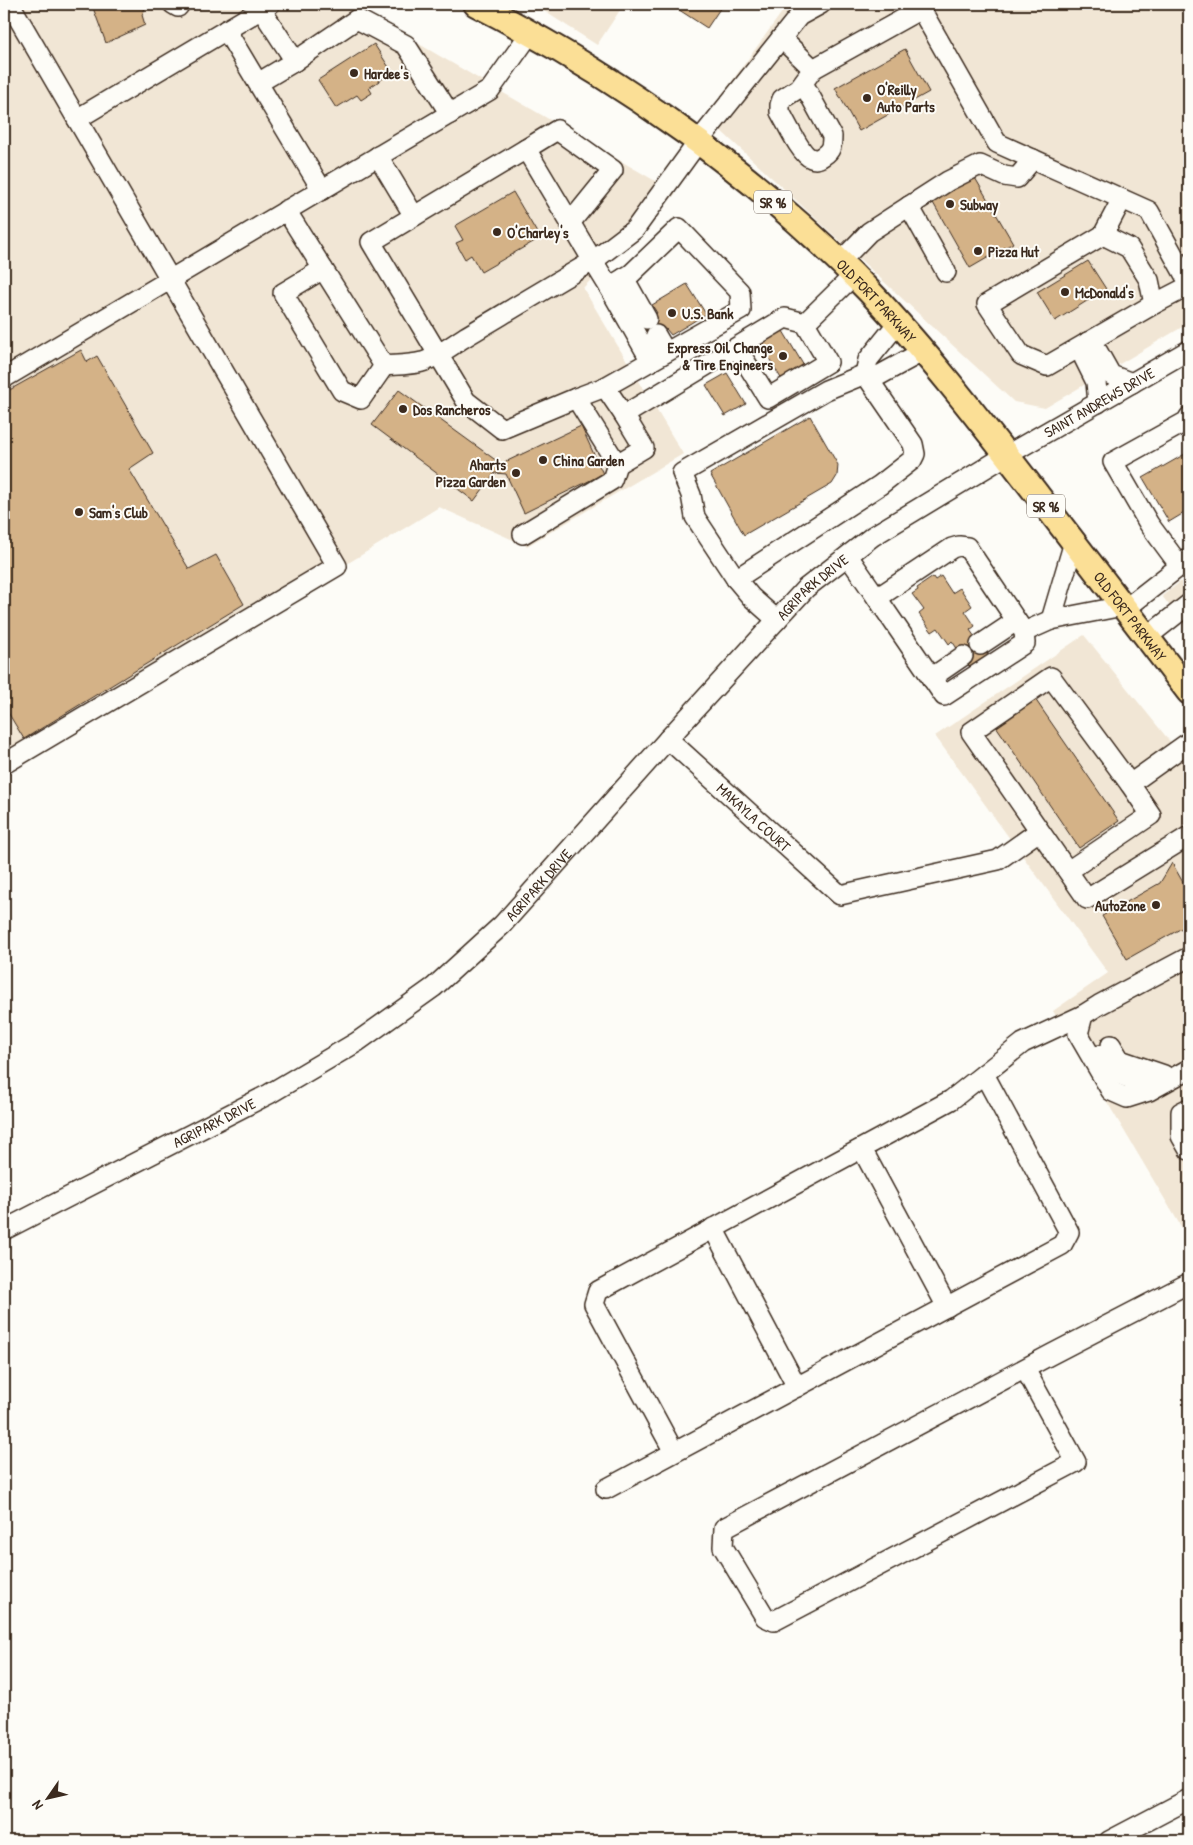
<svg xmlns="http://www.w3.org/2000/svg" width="1193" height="1845" viewBox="0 0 1193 1845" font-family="'Patrick Hand',sans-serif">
  <rect width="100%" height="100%" fill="#fdfcf7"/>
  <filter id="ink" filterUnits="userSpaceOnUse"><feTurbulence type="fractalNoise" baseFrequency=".02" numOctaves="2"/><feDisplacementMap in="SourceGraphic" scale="10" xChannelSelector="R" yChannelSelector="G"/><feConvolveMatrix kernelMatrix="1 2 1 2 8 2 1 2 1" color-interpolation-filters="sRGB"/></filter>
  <g filter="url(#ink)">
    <path fill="#f1e6d5" d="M 4,4 L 350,4 L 676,193 L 583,288 L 683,454 L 527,546 L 439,507 L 4,776 Z
      M 533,4 L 624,4 L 597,45 Z
      M 788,4 L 1189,4 L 1189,323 L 1045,408 L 1014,402 L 706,117 Z
      M 1189,575 L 1189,631 L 1162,596 Z
      M 1084,635 L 1189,765 L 1189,1240 L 1053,1011 L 1108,973 L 935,736 Z"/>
    <path fill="#d4b287" stroke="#3b2a1e" d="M 96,4 L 147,4 L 142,15 L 145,25 L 106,43 L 92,5 Z
      M 670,4 L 723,4 L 707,28 Z
      M 374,44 L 392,72 L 369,88 L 372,93 L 361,100 L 357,95 L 336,108 L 318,80 Z
      M 905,49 L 929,92 L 859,131 L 835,88 Z
      M 974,176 L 1013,243 L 970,268 L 932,201 Z
      M 513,192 L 540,238 L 481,272 L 471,255 L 465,259 L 456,243 L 463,240 L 455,226 Z
      M 1088,261 L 1106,289 L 1055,321 L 1037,292 Z
      M 687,284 L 706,314 L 671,335 L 666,329 L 646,341 L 637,325 L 657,313 L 652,305 Z
      M 780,326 L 804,366 L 782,380 L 758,340 Z
      M 81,350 L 87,362 L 97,356 L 153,453 L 129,469 L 189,569 L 216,555 L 244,604 L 24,739 L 4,706 L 4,393 Z
      M 727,373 L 746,404 L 725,416 L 706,385 Z
      M 399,390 L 501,464 L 581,426 L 603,474 L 524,513 L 506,474 L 495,473 L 474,501 L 372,425 Z
      M 810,416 L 838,465 L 837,476 L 832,484 L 744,535 L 710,474 Z
      M 1185,454 L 1189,461 L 1189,510 L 1169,522 L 1143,478 Z
      M 941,576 L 952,593 L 960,588 L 972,606 L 965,611 L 975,626 L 970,630 L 991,660 L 973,672 L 952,641 L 949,644 L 938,628 L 932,632 L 919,614 L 924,610 L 912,594 L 918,590 L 917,588 L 933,577 L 935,580 Z
      M 1035,699 L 1119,821 L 1079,848 L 996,726 Z
      M 1172,863 L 1189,893 L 1189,924 L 1127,959 L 1102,916 L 1160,883 Z"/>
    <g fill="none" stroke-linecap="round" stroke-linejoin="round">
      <defs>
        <g id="minor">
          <path d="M 173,4 L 178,7 L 180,4"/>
          <path d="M 918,4 L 997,143 L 1149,211 L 1189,283"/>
          <path d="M 261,9 L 295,61 L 357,19 L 406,45 L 450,114"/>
          <path d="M 226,30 L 322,190"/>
          <path d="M 781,38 L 813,69 L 921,9"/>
          <path d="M 258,83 L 295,61"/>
          <path d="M 803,83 L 832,136 C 832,146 831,151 823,156 C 819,159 816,160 811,158 C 801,155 786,122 780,112 L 780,105 L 782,99 L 799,88 L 813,69"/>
          <path d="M 77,119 L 270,4"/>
          <path d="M 526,149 L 557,130 L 613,170 L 570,223"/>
          <path d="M 378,156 L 414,216"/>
          <path d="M 1122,199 L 1103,235 L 987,304 L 1021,355 L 1047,366 L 1154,304 L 1189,286"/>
          <path d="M 909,206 L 946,272"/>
          <path d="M 286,210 L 384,366 C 396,365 410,365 422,362 C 432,360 454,344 465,337 C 507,312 550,286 593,261 L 526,149 L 371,242 L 466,401 L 502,429 L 576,398 L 617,464 L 644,448 L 624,415 L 785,318 L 805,323 L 828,362 L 768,398 L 737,348"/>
          <path d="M 1103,235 L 1129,248 L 1149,280 L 1154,304"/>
          <path d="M 839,263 L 869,232 L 948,181 L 980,165 L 1004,176 L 1017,178 L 1033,159"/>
          <path d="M 323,269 L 283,293 L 342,391 L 361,399 L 384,366"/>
          <path d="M 624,278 L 647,319"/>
          <path d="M 609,287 L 651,361"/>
          <path d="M 805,323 L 853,276"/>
          <path d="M 656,335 L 666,352"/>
          <path d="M 1088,342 L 1084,358 L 1096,382 L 1098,403"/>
          <path d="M 1088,342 L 1098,352 L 1111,375 L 1132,383"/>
          <path d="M 4,378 L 490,90 L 531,32"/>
          <path d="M 605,387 L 624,415"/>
          <path d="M 576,398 L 605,387 L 741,310 L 740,292 L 679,228 L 631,274 L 609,287 L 593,261 L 635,229 L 698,142 L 799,16 L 821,4"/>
          <path d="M 1189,417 L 1187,421 L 1113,462 L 1149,524 L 1180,566 L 1189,559"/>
          <path d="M 523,534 L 612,480 L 617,464"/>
          <path d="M 959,546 L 967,547 L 1024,632 L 1025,643 L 944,696 L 877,598 L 952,548 Z"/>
          <path d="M 848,556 L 877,598"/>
          <path d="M 736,579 L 880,485 L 912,460 L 915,454 L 913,444 L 865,374 L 868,360 L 897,324"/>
          <path d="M 1125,609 L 1180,566"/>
          <path d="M 777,620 L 751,597 L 736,579 L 695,517 L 691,495 L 682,473 L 826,390 L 865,374 L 878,376 L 922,352"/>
          <path d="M 1051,620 L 1074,542"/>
          <path d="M 1024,632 L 1051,620 L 1123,606"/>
          <path d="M 1147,637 L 1189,604"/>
          <path d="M 980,645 L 1016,621"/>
          <path d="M 931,678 L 963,656"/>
          <path id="s1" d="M 668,739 L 840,895 L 998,860 L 1039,831"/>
          <path d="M 1189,742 L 1130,784 L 1051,677 L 971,732 L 1087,899 L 1189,836"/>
          <path d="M 4,764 L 337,566 L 10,4"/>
          <path d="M 1068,871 L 1151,815 L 1130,784"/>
          <path d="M 1189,957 L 1099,1005 L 1083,1015 L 1078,1034 L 1111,1091 L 1127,1098 L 1149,1091 L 1189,1069"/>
          <path d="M 1111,1045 L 1120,1060 L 1164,1075"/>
          <path d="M 1100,1055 L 1110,1071 L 1141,1083 L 1150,1083 L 1160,1077"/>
          <path d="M 1189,1108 L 1181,1112 L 1181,1136 L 1189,1150"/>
          <path d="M 862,1149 L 947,1307"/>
          <path d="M 713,1228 L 797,1387"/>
          <path id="s2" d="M 4,1230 L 269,1094 L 357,1042 L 434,987 L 502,925 L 668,739 L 806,588 L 873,536 L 1007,455 L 1189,350"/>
          <path d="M 1025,1369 L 1076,1462 L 774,1621 L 765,1617 L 723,1547 L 724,1528 L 1052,1354 L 1189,1283"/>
          <path d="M 674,1452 L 594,1304 L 598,1291 L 951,1100 L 1023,1043 L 1083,1015"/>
          <path d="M 606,1489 L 1062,1245 L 1069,1232 L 984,1074"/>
          <path d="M 1109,1841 L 1189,1799"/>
        </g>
        <g id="major">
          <path id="s3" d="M 476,4 C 617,76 759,176 869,291 C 930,355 984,426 1039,497 C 1089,562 1139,627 1189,692"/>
        </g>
      </defs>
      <use href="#minor" stroke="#3b2a1e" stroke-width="22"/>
      <use href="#major" stroke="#3b2a1e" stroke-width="28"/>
      <use href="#minor" stroke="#fdfcf7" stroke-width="19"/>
      <use href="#major" stroke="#fbdf96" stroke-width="24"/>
    </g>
  </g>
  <g fill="#3b2a1e" stroke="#fdfcf7" stroke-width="2">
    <circle cx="354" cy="73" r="5"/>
    <circle cx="867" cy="98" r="5"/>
    <circle cx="950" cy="204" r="5"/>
    <circle cx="497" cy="232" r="5"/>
    <circle cx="978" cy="251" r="5"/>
    <circle cx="1065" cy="292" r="5"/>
    <circle cx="672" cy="313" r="5"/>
    <circle cx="783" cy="356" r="5"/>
    <circle cx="403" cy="409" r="5"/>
    <circle cx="543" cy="460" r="5"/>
    <circle cx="516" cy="473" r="5"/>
    <circle cx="79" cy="512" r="5"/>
    <circle cx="1156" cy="905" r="5"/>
  </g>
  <g text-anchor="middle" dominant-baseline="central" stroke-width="4" stroke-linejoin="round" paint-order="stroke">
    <g fill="#fdfcf7" stroke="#75695f" stroke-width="1">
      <rect x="754" y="190.5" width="38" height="23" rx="4"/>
      <rect x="1027" y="494.5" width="38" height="23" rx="4"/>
    </g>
    <g font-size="14" font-weight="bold" fill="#3b2a1e">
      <text x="773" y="202">SR 96</text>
      <text x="1046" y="506">SR 96</text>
    </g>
    <g font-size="15" font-weight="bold" fill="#3b2a1e" stroke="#fdfcf7" text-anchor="start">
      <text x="364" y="73">Hardee's</text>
      <text x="877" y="89">O'Reilly<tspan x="877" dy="17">Auto Parts</tspan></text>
      <text x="960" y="204">Subway</text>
      <text x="507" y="232">O'Charley's</text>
      <text x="988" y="251">Pizza Hut</text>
      <text x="1075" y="292">McDonald's</text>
      <text x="682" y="313">U.S. Bank</text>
      <text x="773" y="347" text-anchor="end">Express Oil Change<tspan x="773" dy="17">&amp; Tire Engineers</tspan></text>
      <text x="413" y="409">Dos Rancheros</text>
      <text x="553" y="460">China Garden</text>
      <text x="506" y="464" text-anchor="end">Aharts<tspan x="506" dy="17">Pizza Garden</tspan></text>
      <text x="89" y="512">Sam's Club</text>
      <text x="1146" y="905" text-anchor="end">AutoZone</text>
    </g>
    <g font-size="15" fill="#3b2a1e" stroke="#fdfcf7">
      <text stroke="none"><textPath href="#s3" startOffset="501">OLD FORT PARKWAY</textPath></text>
      <text stroke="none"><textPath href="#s2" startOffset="1388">SAINT ANDREWS DRIVE</textPath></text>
      <text stroke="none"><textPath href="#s2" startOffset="1046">AGRIPARK DRIVE</textPath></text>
      <text stroke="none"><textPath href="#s3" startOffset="906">OLD FORT PARKWAY</textPath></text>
      <text stroke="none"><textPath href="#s1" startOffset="116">MAKAYLA COURT</textPath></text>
      <text stroke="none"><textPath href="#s2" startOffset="641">AGRIPARK DRIVE</textPath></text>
      <text stroke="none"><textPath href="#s2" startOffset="236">AGRIPARK DRIVE</textPath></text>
    </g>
  </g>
  <rect width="1193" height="1845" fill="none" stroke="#fdfcf7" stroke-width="20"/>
  <rect x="10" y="10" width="1173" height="1825" fill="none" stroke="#3b2a1e" stroke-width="2" filter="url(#ink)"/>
  <g transform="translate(48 1798) rotate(236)" stroke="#fdfcf7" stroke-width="4" paint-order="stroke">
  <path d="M0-4L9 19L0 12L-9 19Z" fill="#3b2a1e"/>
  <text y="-8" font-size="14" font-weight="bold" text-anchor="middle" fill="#3b2a1e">N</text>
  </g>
</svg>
